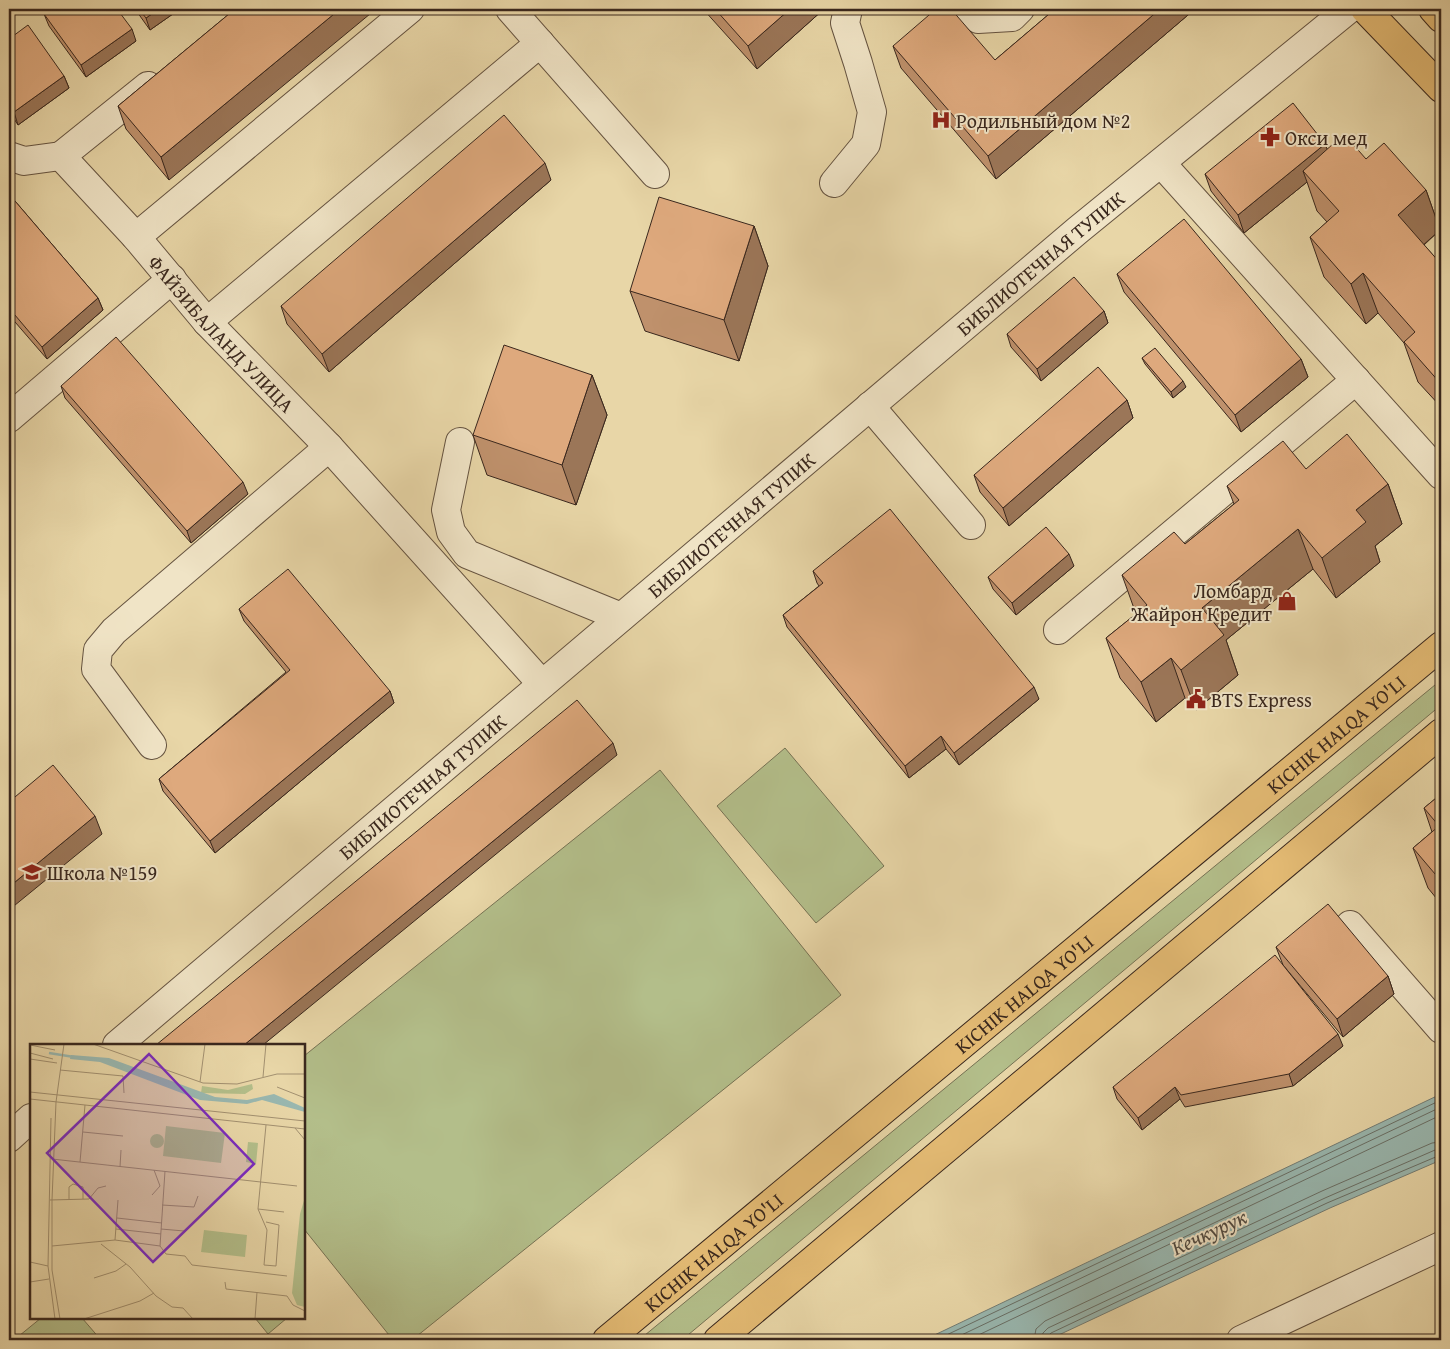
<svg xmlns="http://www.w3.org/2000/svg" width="1450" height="1349" viewBox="0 0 1450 1349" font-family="'Gentium Book Plus',serif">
  <rect width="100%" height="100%" fill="#e8d6a7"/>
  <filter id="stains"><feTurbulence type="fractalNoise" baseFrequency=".004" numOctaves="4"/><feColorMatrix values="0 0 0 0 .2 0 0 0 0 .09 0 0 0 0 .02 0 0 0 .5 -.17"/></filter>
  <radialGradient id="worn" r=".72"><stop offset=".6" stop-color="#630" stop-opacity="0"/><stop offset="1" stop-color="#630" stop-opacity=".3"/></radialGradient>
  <path fill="#b3be8a" stroke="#767254" d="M 1441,680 L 1441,705 L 682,1340 L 639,1340 Z
    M 785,748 L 884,866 L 816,923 L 717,806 Z
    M 660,770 L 841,995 L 412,1340 L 393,1340 L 304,1229 L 304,1056 Z
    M 41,1318 L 82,1318 L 101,1340 L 14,1340 Z
    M 255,1318 L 287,1318 L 268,1334 Z"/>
  <path fill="#99b7af" stroke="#737d75" d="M 1441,1094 L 1441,1160 L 1330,1208 L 1048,1340 L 924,1340 Z"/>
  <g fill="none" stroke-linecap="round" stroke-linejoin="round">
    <path stroke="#696f66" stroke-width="1" d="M 936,1340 L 1441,1100
      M 951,1340 L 1441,1107
      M 968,1340 L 1441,1115
      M 1034,1340 L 1036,1329 L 1045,1321 L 1322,1191 L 1432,1143 L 1441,1142
      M 1041,1340 L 1043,1333 L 1048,1328 L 1325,1198 L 1435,1150 L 1441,1149
      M 1048,1340 L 1048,1336 L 1051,1333 L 1327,1203 L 1438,1156 L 1441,1156"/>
    <defs>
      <g id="minor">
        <path d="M 510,9 L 655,174"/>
        <path d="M 967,9 L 978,19 L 1012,17 L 1020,9"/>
        <path id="s1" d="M 148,86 L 61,156 L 136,237 L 207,322 L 329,447 L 542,684"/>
        <path d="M 9,156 L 24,161 L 61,156"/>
        <path d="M 1161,163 L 1441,475"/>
        <path d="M 834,183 L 866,144 L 872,112 L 858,63 L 845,23 L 848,9"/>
        <path d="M 136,237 L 410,9"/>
        <path d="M 207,322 L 540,43"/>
        <path d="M 870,406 L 971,525"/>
        <path d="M 9,418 L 172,279"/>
        <path d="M 460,442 L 446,510 L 451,532 L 467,554 L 621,617"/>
        <path d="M 1058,630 L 1356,380"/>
        <path d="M 152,745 L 96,669 L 98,650 L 114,631 L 329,447"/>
        <path d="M 1350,925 L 1441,1029"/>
        <path id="s2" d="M 117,1045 L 1078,230 L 1349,9"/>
        <path d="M 9,1138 L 31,1118"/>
        <path d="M 1241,1340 L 1441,1246"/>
      </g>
      <path id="major" d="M 1365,9 L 1441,88
        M 1433,9 L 1441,18"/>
      <g id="highway">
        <path id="s3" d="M 607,1340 L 1441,646"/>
        <path d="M 718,1340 L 1441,733"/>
      </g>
    </defs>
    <use href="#minor" stroke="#655340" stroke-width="30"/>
    <use href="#major" stroke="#39271d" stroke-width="30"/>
    <use href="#highway" stroke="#39271d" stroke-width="30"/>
    <use href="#minor" stroke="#f0e4c6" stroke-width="28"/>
    <use href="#major" stroke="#e4bb74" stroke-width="28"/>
    <use href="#highway" stroke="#e4bb74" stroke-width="28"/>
  </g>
  <path fill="#bf916c" stroke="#39271d" d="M 135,9 L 180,9 L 150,30 Z
    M 235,9 L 169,180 L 126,129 L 118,106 Z
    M 703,9 L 824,9 L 757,69 Z
    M 1055,9 L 1195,9 L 996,179 L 901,68 L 893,46 L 995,60 Z
    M 44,14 L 136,41 L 86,77 L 49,26 Z
    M 9,39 L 64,76 L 69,88 L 18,125 L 9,111 Z
    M 1327,149 L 1366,159 L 1426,190 L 1440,230 L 1424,245 L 1441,264 L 1441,407 L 1418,382 L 1404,343 L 1378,313 L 1366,324 L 1324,277 L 1310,237 L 1327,222 L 1317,211 L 1307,182 L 1244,233 L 1211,191 L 1205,174 Z
    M 551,180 L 329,372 L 287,324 L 281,306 Z
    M 9,194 L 98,298 L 103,310 L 47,359 L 9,315 Z
    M 754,226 L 768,266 L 739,361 L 645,331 L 630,291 Z
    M 1117,274 L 1301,359 L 1308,377 L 1241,432 L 1124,292 Z
    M 1104,311 L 1108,323 L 1041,381 L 1011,347 L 1007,334 Z
    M 1142,358 L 1186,387 L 1173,398 L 1145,364 Z
    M 592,375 L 607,415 L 576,505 L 487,475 L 473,435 Z
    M 61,386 L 248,494 L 191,543 L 65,398 Z
    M 1127,400 L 1133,418 L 1009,526 L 980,492 L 974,475 Z
    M 1306,469 L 1388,484 L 1402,524 L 1375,546 L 1380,562 L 1336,598 L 1313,569 L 1226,640 L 1238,675 L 1196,710 L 1185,698 L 1156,722 L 1120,678 L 1106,638 L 1136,614 L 1122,575 L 1185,544 L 1234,504 L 1227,486 Z
    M 1074,566 L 1016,615 L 993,589 L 988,577 Z
    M 813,571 L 1039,699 L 959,765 L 946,749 L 909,778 L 787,627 L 783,615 L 819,586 L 817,583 Z
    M 239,609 L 390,691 L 394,703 L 215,853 L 163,791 L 159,779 L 286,672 L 244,621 Z
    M 1441,794 L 1441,904 L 1428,888 L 1413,848 L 1432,832 L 1424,808 Z
    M 1276,947 L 1388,976 L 1394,994 L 1343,1037 L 1283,965 Z
    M 1343,1046 L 1293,1086 L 1185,1107 L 1180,1099 L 1142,1130 L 1117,1099 L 1113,1087 Z"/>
  <path fill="#9b7658" stroke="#39271d" d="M 159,9 L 180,9 L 150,30 L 146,18 Z
    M 340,9 L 376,9 L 169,180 L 161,157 Z
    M 790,9 L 824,9 L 757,69 L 748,46 Z
    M 1160,9 L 1195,9 L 996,179 L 988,156 Z
    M 132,29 L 136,41 L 86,77 L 81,65 Z
    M 64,76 L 69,88 L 18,125 L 14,112 Z
    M 1325,144 L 1332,161 L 1303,171 L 1307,182 L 1244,233 L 1238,215 Z
    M 545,163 L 551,180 L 329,372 L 322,354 Z
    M 1426,190 L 1440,230 L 1412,255 L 1398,215 Z
    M 754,226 L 768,266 L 739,361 L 724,320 Z
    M 1363,273 L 1378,313 L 1366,324 L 1351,284 Z
    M 98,298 L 103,310 L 47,359 L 42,347 Z
    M 1104,311 L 1108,323 L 1041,381 L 1037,369 Z
    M 1301,359 L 1308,377 L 1241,432 L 1235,415 Z
    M 592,375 L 607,415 L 576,505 L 562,465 Z
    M 1183,381 L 1186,387 L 1173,398 L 1171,392 Z
    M 1127,400 L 1133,418 L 1009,526 L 1003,508 Z
    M 243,482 L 248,494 L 191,543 L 187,531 Z
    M 1388,484 L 1402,524 L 1375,546 L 1380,562 L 1336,598 L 1322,558 L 1356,510 Z
    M 1298,529 L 1313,569 L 1226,640 L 1238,675 L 1196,710 L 1181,670 L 1202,608 Z
    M 1069,554 L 1074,566 L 1016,615 L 1012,603 Z
    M 1171,658 L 1185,698 L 1156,722 L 1141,682 Z
    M 1034,687 L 1039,699 L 959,765 L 954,753 Z
    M 390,691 L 394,703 L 215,853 L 210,841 Z
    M 941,736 L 946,749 L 909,778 L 905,766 Z
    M 613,743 L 617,755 L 263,1045 L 244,1045 Z
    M 95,816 L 102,834 L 9,910 L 9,887 Z
    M 1388,976 L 1394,994 L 1343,1037 L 1337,1019 Z
    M 1338,1034 L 1343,1046 L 1293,1086 L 1289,1074 Z
    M 1175,1087 L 1180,1099 L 1142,1130 L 1138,1118 Z"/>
  <path fill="#dea97d" stroke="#39271d" d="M 51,9 L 117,9 L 132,29 L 81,65 L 44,14 Z
    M 139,9 L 159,9 L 146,18 Z
    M 235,9 L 340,9 L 161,157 L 118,106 Z
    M 715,9 L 790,9 L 748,46 Z
    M 936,9 L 951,9 L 995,60 L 1055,9 L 1160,9 L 988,156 L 893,46 Z
    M 28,25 L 64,76 L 14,112 L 9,105 L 9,39 Z
    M 1293,103 L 1325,144 L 1238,215 L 1205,174 Z
    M 504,115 L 545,163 L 322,354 L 281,306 Z
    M 1344,134 L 1366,159 L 1384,143 L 1426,190 L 1398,215 L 1441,264 L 1441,384 L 1404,342 L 1415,332 L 1363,273 L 1351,284 L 1310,237 L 1339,211 L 1303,171 Z
    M 9,194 L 98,298 L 42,347 L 9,308 Z
    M 659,197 L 754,226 L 724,320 L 630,291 Z
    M 1184,219 L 1301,359 L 1235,415 L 1117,274 Z
    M 1074,277 L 1104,311 L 1037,369 L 1007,334 Z
    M 116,337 L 243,482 L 187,531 L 61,386 Z
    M 504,345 L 592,375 L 562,465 L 473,435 Z
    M 1155,348 L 1183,381 L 1171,392 L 1142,358 Z
    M 1098,367 L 1127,400 L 1003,508 L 974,475 Z
    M 1347,434 L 1388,484 L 1356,510 L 1366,522 L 1322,558 L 1298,529 L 1202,608 L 1224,635 L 1181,670 L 1171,658 L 1141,682 L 1106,638 L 1147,605 L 1122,575 L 1174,532 L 1185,544 L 1239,500 L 1227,486 L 1283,441 L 1306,469 Z
    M 890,509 L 1034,687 L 954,753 L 941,736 L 905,766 L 783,615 L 823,583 L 813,571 Z
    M 1046,527 L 1069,554 L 1012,603 L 988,577 Z
    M 288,569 L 390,691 L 210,841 L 159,779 L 290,670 L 239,609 Z
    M 577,700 L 613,743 L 244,1045 L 156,1045 Z
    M 53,765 L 95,816 L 9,887 L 9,802 Z
    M 1441,794 L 1441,881 L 1413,848 L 1439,826 L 1424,808 Z
    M 1328,904 L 1388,976 L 1337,1019 L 1276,947 Z
    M 1275,955 L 1338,1034 L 1289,1074 L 1181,1095 L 1175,1087 L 1138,1118 L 1113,1087 Z"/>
  <defs>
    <symbol id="hospital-bare" viewBox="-9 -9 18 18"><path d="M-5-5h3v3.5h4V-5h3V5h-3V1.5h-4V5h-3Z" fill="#8f2418" stroke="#f0e4c6" stroke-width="2.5" paint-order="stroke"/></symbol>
    <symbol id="pharmacy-bare" viewBox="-9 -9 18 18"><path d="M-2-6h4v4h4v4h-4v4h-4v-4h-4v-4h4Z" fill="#8f2418" stroke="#f0e4c6" stroke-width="2.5" paint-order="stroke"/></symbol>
    <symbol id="shop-bare" viewBox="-9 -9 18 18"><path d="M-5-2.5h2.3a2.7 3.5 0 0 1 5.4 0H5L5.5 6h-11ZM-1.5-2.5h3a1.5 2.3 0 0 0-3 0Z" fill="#8f2418" stroke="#f0e4c6" stroke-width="2.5" paint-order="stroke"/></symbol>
    <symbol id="civic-bare" viewBox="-9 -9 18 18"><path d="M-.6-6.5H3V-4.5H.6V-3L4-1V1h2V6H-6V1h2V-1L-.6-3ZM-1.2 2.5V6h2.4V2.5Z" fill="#8f2418" stroke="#f0e4c6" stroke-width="2.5" paint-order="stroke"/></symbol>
    <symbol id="school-bare" viewBox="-9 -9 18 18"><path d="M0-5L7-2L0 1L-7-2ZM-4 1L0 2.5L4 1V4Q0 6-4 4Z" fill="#8f2418" stroke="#f0e4c6" stroke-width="2.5" paint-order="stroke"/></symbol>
  </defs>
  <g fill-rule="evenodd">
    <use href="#hospital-bare" x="927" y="106" width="28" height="28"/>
    <use href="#pharmacy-bare" x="1256" y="123" width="28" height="28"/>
    <use href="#shop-bare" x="1273" y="587" width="28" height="28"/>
    <use href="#civic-bare" x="1182" y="685" width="28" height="28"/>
    <use href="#school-bare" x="18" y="858" width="28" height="28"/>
  </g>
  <g text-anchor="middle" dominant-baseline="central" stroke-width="4" stroke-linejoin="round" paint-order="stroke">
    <g font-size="20" fill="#39271d" stroke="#f0e4c6" text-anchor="start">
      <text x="956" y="120">Родильный дом №2</text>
      <text x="1285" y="137">Окси мед</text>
      <text x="1272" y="590" text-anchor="end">Ломбард<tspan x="1272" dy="23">Жайрон Кредит</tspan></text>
      <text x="1211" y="699">BTS Express</text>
      <text x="47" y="872">Школа №159</text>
    </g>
    <g font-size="20" fill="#39271d" stroke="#f0e4c6">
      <text stroke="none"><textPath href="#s2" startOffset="1210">БИБЛИОТЕЧНАЯ ТУПИК</textPath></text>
      <text stroke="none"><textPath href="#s1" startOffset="351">ФАЙЗИБАЛАНД УЛИЦА</textPath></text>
      <text stroke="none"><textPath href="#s2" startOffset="805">БИБЛИОТЕЧНАЯ ТУПИК</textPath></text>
      <text stroke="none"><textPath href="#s3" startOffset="948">KICHIK HALQA YO'LI</textPath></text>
      <text stroke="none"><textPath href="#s2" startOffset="400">БИБЛИОТЕЧНАЯ ТУПИК</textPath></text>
      <text stroke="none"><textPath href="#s3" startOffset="542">KICHIK HALQA YO'LI</textPath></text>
      <text stroke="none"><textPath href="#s3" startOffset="138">KICHIK HALQA YO'LI</textPath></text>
    </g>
    <g font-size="21" font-style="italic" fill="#514b42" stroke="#f0e4c6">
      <text transform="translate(1209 1232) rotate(-25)">Кечкурук</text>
    </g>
  </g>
  <g transform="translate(30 1044)">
    <rect width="275" height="275" fill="#e8d6a7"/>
    <path d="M 222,40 L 223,45 L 215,50 L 171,49 L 172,42 L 198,46 ZM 136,82 L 195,89 L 191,119 L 133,112 ZM120 97a7 7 0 1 1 14 0a7 7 0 1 1-14 0ZM 218,98 L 228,99 L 226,120 L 216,118 ZM 275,153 L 275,263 L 267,261 L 262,249 L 270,170 ZM 174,186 L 217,191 L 215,213 L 171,208 Z" fill="#b3be8a"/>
    <path d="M 41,11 L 79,14 L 185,53 L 217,56 L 244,50 L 275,64 L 275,68 L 232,56 L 217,60 L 170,56 L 70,18 L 40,15 Z" fill="#99b7af"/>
    <path fill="none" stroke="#99b7af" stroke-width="2.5" d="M 19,9 L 44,13"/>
    <path fill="none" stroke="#a29070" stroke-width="1" d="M 63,0 L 173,39 L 207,40 L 247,30 L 275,30M 0,1 L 25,6M 0,9 L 23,15M 0,15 L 27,19M 30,26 L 93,32 L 94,49M 233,33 L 236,0M 170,38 L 175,0M 247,43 L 275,54M 0,48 L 275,77M 0,55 L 275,85M 21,74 L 18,222 L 25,275M 265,84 L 275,96M 53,88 L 93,92M 22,115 L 267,142M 50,118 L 55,61M 90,123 L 91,106M 122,151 L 130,142 L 124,126M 39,155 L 39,143 L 43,140 L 53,143 L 53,155M 20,156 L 59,155 L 68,144 L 76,142M 132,161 L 164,163 L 168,152M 228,165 L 254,168M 87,174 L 132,179M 236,178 L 249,181 L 246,222 L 234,221 L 237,186 L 228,165 L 236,81M 86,185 L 131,190M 131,185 L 154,187M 85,196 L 88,156M 71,200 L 100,223 L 126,252 L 142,263 L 153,264 L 163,275M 22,202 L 85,196 L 130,202 L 135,127M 130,202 L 136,210 L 155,212 L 162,221 L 257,232M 0,218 L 18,222M 64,234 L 86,227 L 96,220M 0,238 L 19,235M 195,238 L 196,245 L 257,252 L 263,261 L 275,267M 30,275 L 22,226 L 22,156 L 26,58 L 34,0M 54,275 L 110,257 L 124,249M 225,275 L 227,248"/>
    <path fill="#7b2cbf" fill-opacity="0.15" stroke="#7b2cbf" stroke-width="2.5" d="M 119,10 L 224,120 L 123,218 L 17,109 Z"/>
    <rect width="275" height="275" fill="none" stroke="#39271d" stroke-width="2.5"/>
  </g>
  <rect width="1450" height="1349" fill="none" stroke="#e8d6a7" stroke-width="30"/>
  <rect x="10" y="10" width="1430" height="1329" fill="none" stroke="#39271d" stroke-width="2.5"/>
  <rect x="15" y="15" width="1420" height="1319" fill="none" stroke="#39271d"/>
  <rect width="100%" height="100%" filter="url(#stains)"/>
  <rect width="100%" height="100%" fill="url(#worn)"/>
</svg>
